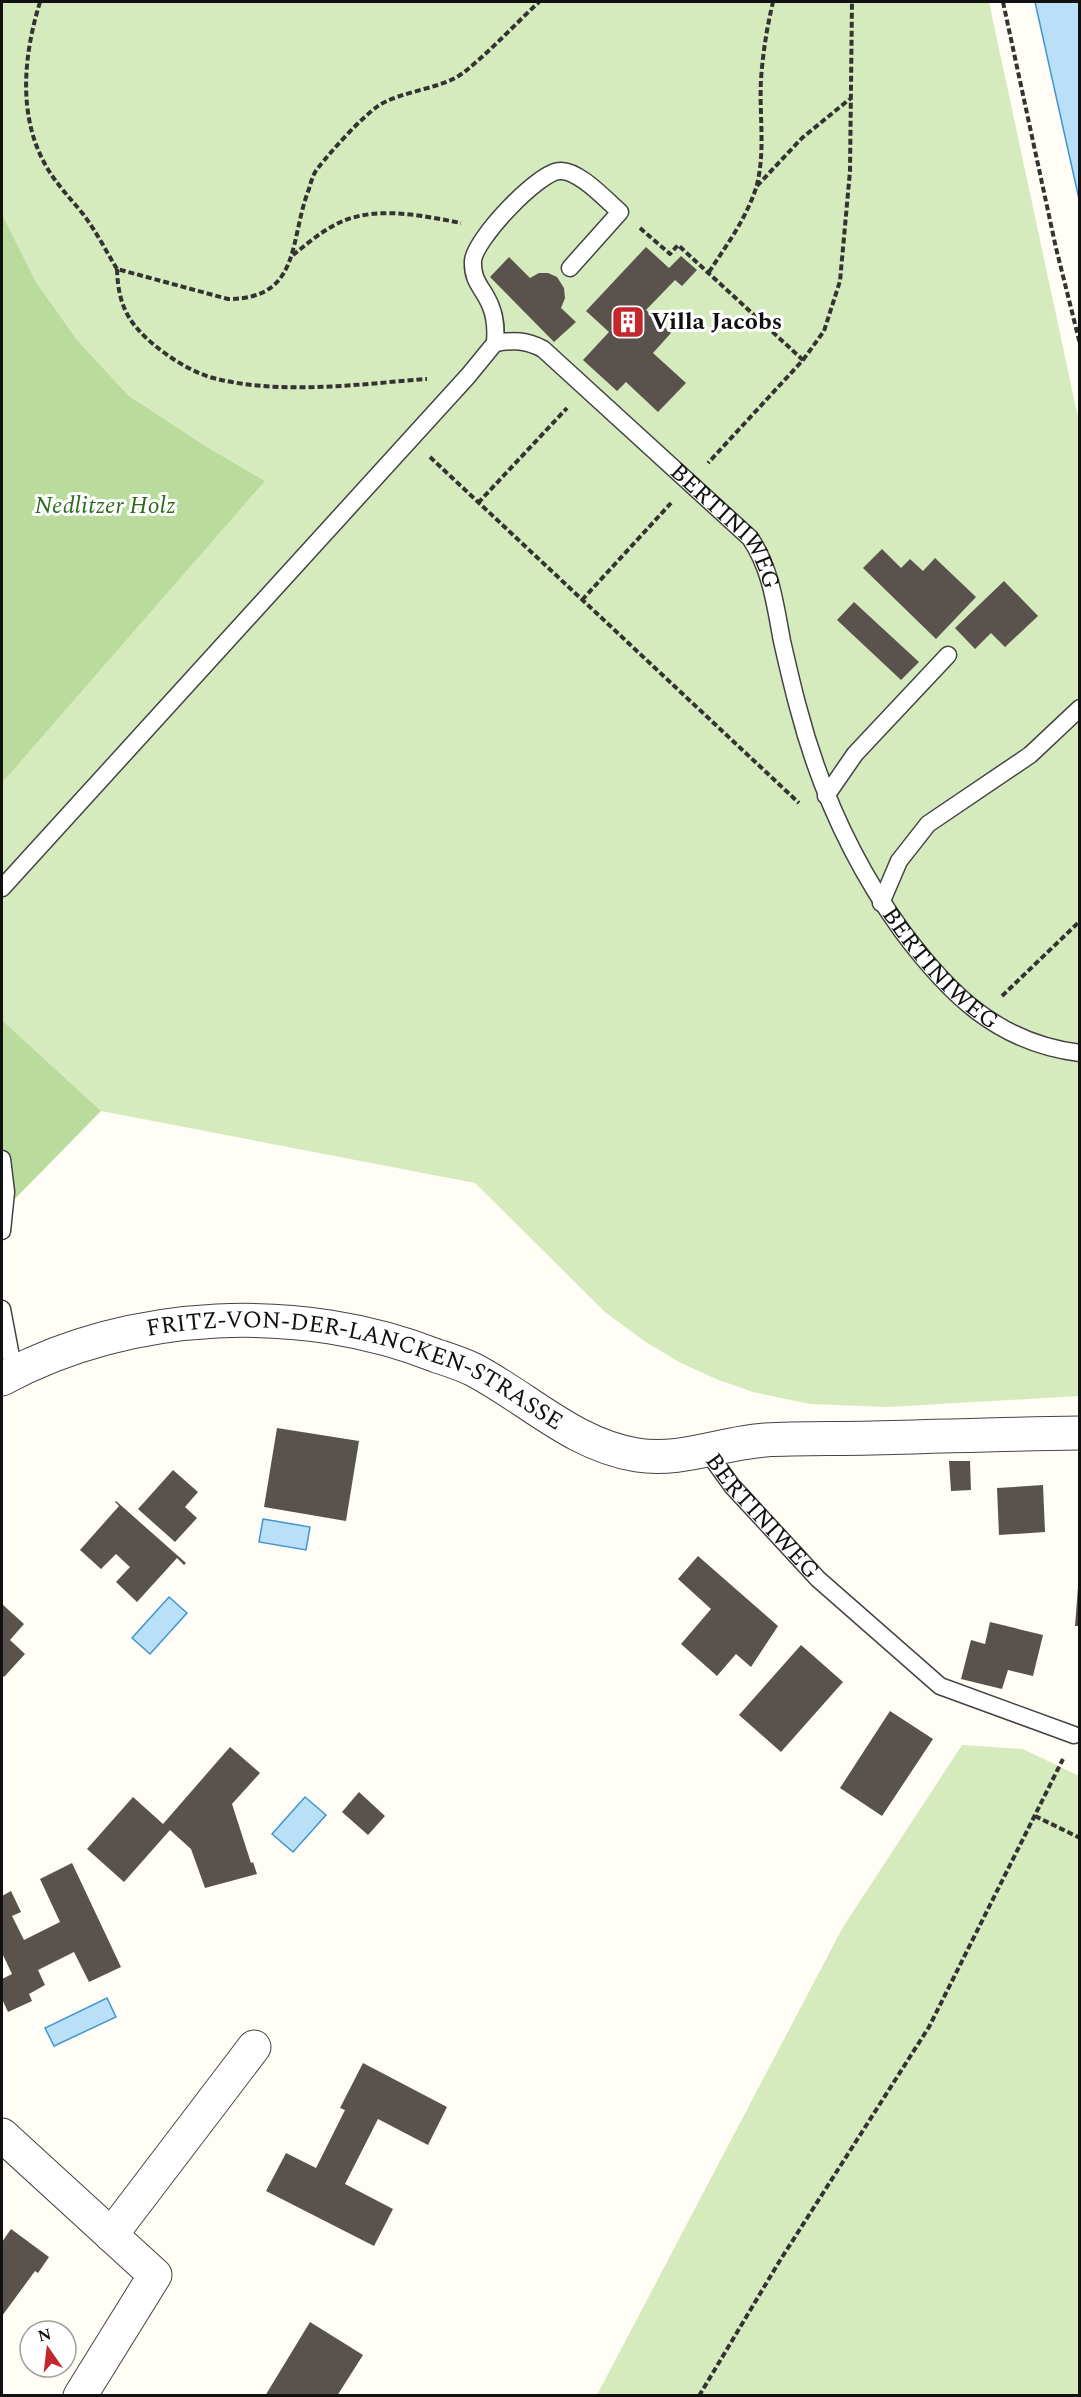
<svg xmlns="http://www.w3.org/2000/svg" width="1081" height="2397" viewBox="0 0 1081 2397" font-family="Spectral,serif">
  <rect width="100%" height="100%" fill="#fffdf5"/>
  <path fill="#d5ebbd" d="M 2,2 L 989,2 L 1079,422 L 1079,1396 L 888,1407 L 810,1404 L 753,1392 L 716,1379 L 679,1362 L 644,1341 L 605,1312 L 475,1183 L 101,1111 L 2,1020 L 2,783 L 265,481 L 207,447 L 129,396 L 77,340 L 36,282 L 2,214 Z
    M 962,1745 L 1023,1749 L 1079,1776 L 1079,2395 L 597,2395 L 843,1927 Z"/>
  <path fill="#b9dc9c" d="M 2,214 L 36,282 L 77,340 L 129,396 L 207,447 L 265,481 L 2,783 Z
    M 2,1020 L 101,1111 L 2,1212 Z"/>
  <path fill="#b9e0f7" stroke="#3f96cf" stroke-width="1.5" d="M 1035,2 L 1079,2 L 1079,199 Z
    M 263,1519 L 310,1527 L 306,1550 L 259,1542 Z
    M 169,1597 L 187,1613 L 150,1654 L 132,1638 Z
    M 305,1797 L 326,1815 L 293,1852 L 272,1834 Z
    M 107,1998 L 116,2017 L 54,2046 L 45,2028 Z"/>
  <path fill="#5a524d" d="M 646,247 L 669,268 L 681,256 L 697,270 L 682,286 L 675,280 L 646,310 L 671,333 L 653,353 L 686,383 L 658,412 L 626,382 L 617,391 L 583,360 L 609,332 L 586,311 Z
    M 509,257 L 530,278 L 539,273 L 548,273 L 557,277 L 564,288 L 565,298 L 561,308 L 576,322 L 554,342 L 490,277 Z
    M 882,549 L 901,568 L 910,559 L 923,571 L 935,558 L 976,597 L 936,639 L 863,568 Z
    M 1004,581 L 1038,616 L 1005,647 L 991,633 L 975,649 L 955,628 Z
    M 854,602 L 919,662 L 901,680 L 837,620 Z
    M 277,1428 L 359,1441 L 346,1521 L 264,1507 Z
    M 949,1461 L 970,1461 L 971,1490 L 951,1491 Z
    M 173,1470 L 198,1492 L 185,1507 L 197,1518 L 175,1542 L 138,1509 Z
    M 1043,1485 L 1045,1532 L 999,1535 L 997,1488 Z
    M 116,1501 L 186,1563 L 184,1565 L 177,1558 L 137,1602 L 116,1582 L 130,1567 L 116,1554 L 101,1569 L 80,1550 L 119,1506 L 115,1502 Z
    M 698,1556 L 778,1626 L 751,1667 L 736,1654 L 717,1676 L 681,1644 L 711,1609 L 678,1579 Z
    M 1078,1587 L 1080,1587 L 1080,1626 L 1075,1626 Z
    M 2,1604 L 24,1624 L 10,1640 L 25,1654 L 4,1677 L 2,1675 Z
    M 990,1622 L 1043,1635 L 1033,1676 L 1008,1670 L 1002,1689 L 961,1679 L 971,1640 L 985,1644 Z
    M 801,1645 L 843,1682 L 781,1752 L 739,1715 Z
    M 890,1711 L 933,1739 L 882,1816 L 840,1788 Z
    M 230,1747 L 260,1773 L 232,1804 L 251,1863 L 253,1862 L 257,1874 L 205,1888 L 191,1849 L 170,1830 L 124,1882 L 87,1849 L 133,1797 L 163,1824 Z
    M 359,1792 L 385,1816 L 368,1835 L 342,1812 Z
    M 72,1863 L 121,1967 L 89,1982 L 74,1952 L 38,1970 L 45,1985 L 29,1994 L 32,2001 L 8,2012 L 2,1999 L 2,1979 L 12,1974 L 2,1953 L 2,1896 L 11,1891 L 21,1912 L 12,1916 L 24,1940 L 60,1922 L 40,1879 Z
    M 363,2063 L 447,2107 L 428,2145 L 378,2119 L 345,2184 L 393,2209 L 374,2246 L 266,2191 L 286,2153 L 316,2168 L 345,2110 L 340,2108 Z
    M 11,2229 L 49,2257 L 38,2273 L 35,2271 L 2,2316 L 2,2242 Z
    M 310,2322 L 363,2355 L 337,2396 L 265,2396 Z"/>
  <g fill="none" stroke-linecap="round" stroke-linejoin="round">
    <defs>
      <g id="lane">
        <path id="s1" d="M 570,268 L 620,212 C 606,200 579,170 560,171 C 539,171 474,240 473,261 C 472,283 484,288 491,307 C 496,319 496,330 495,343 C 514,340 526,340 543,349 L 750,538 C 771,569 775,604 782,641 C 787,663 792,685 798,707 C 819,788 853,863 902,931 C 949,994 998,1043 1080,1053"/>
        <path d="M 826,796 L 855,754 L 948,655"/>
        <path d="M 2,888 L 468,376 L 495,343"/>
        <path d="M 881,903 L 899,861 L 928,824 L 1030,755 L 1080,708"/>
        <path d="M 2,1159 L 6,1192 L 2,1231"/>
        <path d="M 2,1309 L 14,1372"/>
        <path id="s2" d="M 706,1450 L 732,1486 L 818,1579 L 940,1686 L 1074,1735"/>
      </g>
      <g id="street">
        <path id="s3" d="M 2,1379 C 130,1309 302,1302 437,1356 C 449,1360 462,1364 474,1370 C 529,1399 574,1445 637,1455 C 680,1462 722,1443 765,1440 C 800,1438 836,1439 872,1438 C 941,1436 1010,1434 1080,1433"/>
        <path d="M 2,2135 L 155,2275 L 80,2396"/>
        <path d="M 111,2235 L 254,2047"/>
      </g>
    </defs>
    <use href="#lane" stroke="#444" stroke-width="19"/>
    <use href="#street" stroke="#444" stroke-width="35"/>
    <path stroke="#333" stroke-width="4" stroke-dasharray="6 3" stroke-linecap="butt" d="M 40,2 C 23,57 17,120 49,171 C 59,187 71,199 83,214 C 96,231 106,251 117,269 L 228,299 C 302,299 289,239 309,189 C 311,182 313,174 318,168 C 332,150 360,119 378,106 C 400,91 442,89 463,73 C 490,52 514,25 539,2
      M 1003,2 L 1056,248 L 1080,344
      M 757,186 L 802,138 L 851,98
      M 640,228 L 670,254 L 678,245 L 803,360 L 708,463
      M 293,255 C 308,243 324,229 343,221 C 379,206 425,216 461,223
      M 117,269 C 118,303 127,322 153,344 C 171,359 195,374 217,379 C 285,395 359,384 427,379
      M 709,272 C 726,246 746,219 756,188 C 766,153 759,115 761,79 C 763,52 767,27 773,2
      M 803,360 L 824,331 L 840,281 L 850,171 L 852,2
      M 430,457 L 799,803
      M 478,503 L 567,408
      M 582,600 L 671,503
      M 1002,996 L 1080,921
      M 1035,1816 L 1080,1838
      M 699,2396 L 779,2262 L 929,2027 L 1063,1759"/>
    <use href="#lane" stroke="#fff" stroke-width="16"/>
    <use href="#street" stroke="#fff" stroke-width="33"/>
  </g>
  <defs>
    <symbol id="building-square" viewBox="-11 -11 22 22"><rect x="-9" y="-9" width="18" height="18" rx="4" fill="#c4262e" stroke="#fff"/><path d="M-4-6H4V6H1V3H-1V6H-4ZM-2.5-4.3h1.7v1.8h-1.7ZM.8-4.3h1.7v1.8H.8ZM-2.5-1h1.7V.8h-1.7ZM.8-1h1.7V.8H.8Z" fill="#fff"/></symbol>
  </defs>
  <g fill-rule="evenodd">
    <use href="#building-square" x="609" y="303" width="38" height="38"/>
  </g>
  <g text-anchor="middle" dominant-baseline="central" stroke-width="6" stroke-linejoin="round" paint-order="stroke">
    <g font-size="24" font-weight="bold" fill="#111" stroke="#fff" text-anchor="start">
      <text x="651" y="322">Villa Jacobs</text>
    </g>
    <g font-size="24" font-style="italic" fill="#2f6b1f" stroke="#fff">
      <text x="105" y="506">Nedlitzer Holz</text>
    </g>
    <g font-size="24" fill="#111" stroke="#fff">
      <text stroke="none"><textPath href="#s1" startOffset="670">BERTINIWEG</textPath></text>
      <text stroke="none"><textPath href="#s1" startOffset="1173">BERTINIWEG</textPath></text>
      <text stroke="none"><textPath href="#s3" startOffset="372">FRITZ-VON-DER-LANCKEN-STRASSE</textPath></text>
      <text stroke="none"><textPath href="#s2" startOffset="87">BERTINIWEG</textPath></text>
    </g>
  </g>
  <rect width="1081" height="2397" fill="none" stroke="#111111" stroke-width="6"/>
  <g transform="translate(48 2349) rotate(346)"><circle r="28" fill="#ffffff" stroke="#a0a0a0" stroke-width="1.5"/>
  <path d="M0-4.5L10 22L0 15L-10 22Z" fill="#c4262e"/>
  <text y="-9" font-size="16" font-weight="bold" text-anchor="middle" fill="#111111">N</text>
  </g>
</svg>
